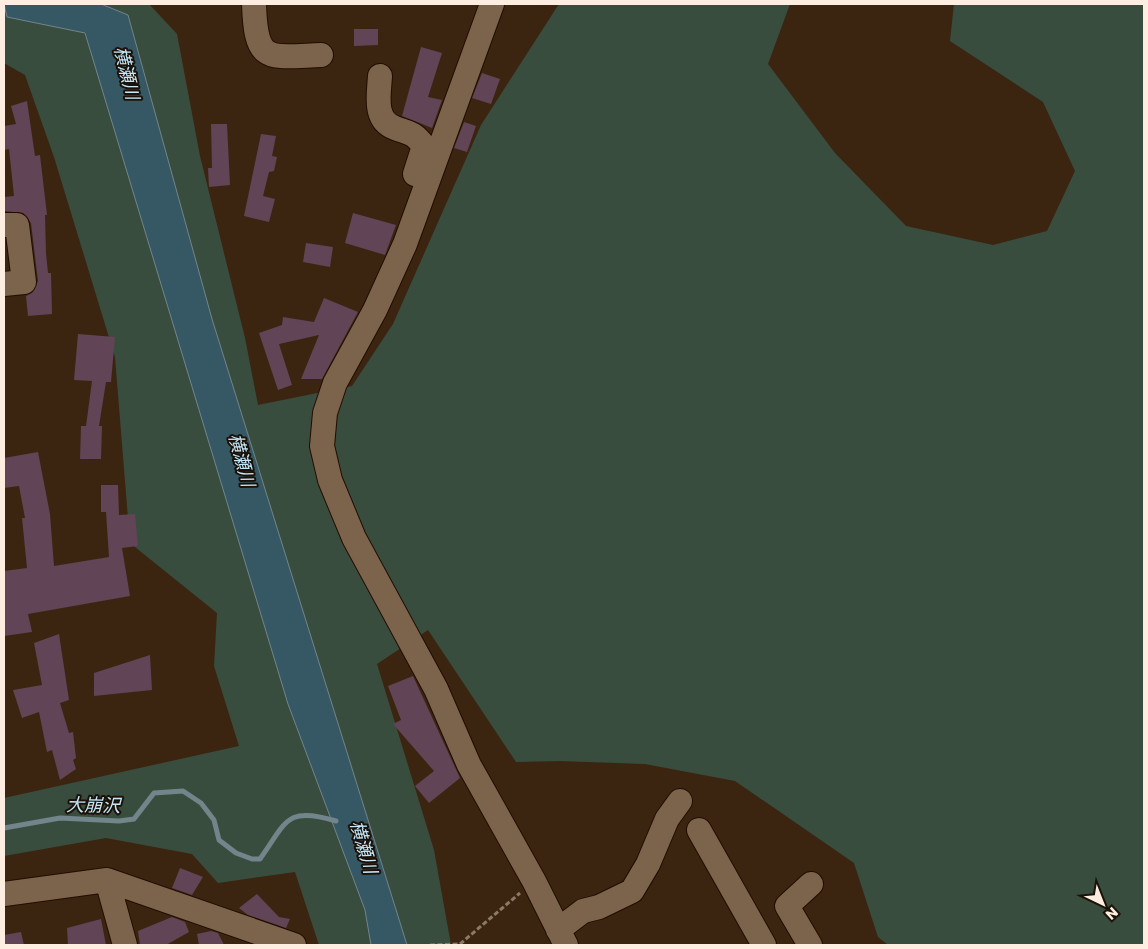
<svg xmlns="http://www.w3.org/2000/svg" width="1148" height="949" viewBox="0 0 1148 949" font-family="Poppins,'Noto Sans JP',sans-serif">
  <rect width="100%" height="100%" fill="#3b2510"/>
  <path fill="#394d3f" d="M 4,4 L 149,4 L 177,34 L 200,156 L 245,338 L 258,405 L 352,386 L 393,324 L 481,125 L 559,4 L 790,4 L 768,64 L 835,153 L 906,226 L 993,245 L 1047,231 L 1075,171 L 1043,102 L 950,41 L 954,4 L 1144,4 L 1144,945 L 888,945 L 878,937 L 854,863 L 735,781 L 645,764 L 560,761 L 516,762 L 428,630 L 377,664 L 434,850 L 451,945 L 319,945 L 295,872 L 218,883 L 192,854 L 106,838 L 4,856 L 4,798 L 239,746 L 214,666 L 217,613 L 130,543 L 115,357 L 54,157 L 25,75 L 4,63 Z"/>
  <path fill="#365865" stroke="#72858a" d="M 4,4 L 101,4 L 128,15 L 212,319 L 407,945 L 371,945 L 365,910 L 288,704 L 85,33 L 7,17 Z"/>
  <g fill="none" stroke-linecap="round" stroke-linejoin="round">
    <path stroke="#72858a" stroke-width="5" d="M 4,828 L 60,818 L 119,821 L 134,819 L 154,793 L 183,791 L 201,803 L 214,820 L 219,840 L 236,853 L 252,859 L 260,859 C 287,821 286,806 336,821"/>
  </g>
  <path fill="#614455" d="M 354,29 L 378,29 L 378,45 L 354,46 Z
    M 421,47 L 442,53 L 428,97 L 442,100 L 432,128 L 402,116 Z
    M 482,73 L 500,79 L 491,104 L 472,98 Z
    M 27,101 L 35,156 L 40,155 L 47,215 L 45,215 L 46,253 L 48,273 L 51,273 L 52,314 L 28,316 L 26,296 L 32,293 L 38,281 L 31,223 L 23,213 L 4,211 L 4,197 L 14,196 L 9,149 L 4,150 L 4,126 L 16,124 L 11,106 Z
    M 464,122 L 476,126 L 467,152 L 454,148 Z
    M 211,124 L 227,124 L 230,185 L 209,187 L 208,168 L 212,168 Z
    M 261,134 L 276,136 L 272,156 L 277,157 L 274,171 L 269,172 L 263,196 L 275,199 L 269,222 L 244,216 Z
    M 353,213 L 396,225 L 385,255 L 345,243 Z
    M 306,243 L 333,247 L 330,267 L 303,262 Z
    M 324,298 L 358,312 L 322,379 L 301,379 L 319,335 L 279,344 L 292,385 L 278,390 L 259,333 L 282,325 L 283,317 L 314,322 Z
    M 78,334 L 115,337 L 111,382 L 106,382 L 99,426 L 102,426 L 101,459 L 80,459 L 81,426 L 86,426 L 92,381 L 74,380 Z
    M 38,452 L 50,514 L 54,566 L 109,557 L 106,512 L 101,512 L 101,485 L 118,485 L 119,515 L 135,514 L 138,546 L 122,548 L 130,596 L 28,614 L 32,632 L 4,636 L 4,571 L 27,568 L 22,518 L 25,518 L 19,486 L 4,488 L 4,458 Z
    M 59,634 L 69,700 L 60,703 L 69,733 L 73,732 L 76,758 L 73,760 L 76,769 L 60,780 L 52,750 L 47,752 L 39,712 L 22,718 L 13,690 L 42,685 L 34,643 Z
    M 150,655 L 152,690 L 94,696 L 94,673 Z
    M 413,676 L 460,778 L 429,803 L 415,786 L 434,771 L 393,724 L 401,720 L 388,686 Z
    M 180,868 L 203,877 L 192,895 L 172,888 Z
    M 257,894 L 279,917 L 290,919 L 286,928 L 248,915 L 239,908 Z
    M 172,917 L 185,922 L 189,932 L 166,945 L 140,945 L 138,931 Z
    M 101,919 L 106,945 L 68,945 L 67,928 Z
    M 211,931 L 218,933 L 224,945 L 199,945 L 197,934 Z
    M 21,932 L 24,945 L 4,945 L 4,935 Z"/>
  <g fill="none" stroke-linecap="round" stroke-linejoin="round">
    <defs>
      <path id="minor" d="M 254,4 C 256,64 267,57 321,55
        M 492,4 L 405,244 L 375,310 L 335,383 L 325,413 L 322,446 L 330,480 L 354,538 L 436,689 L 469,765 L 534,881 L 566,945
        M 380,76 C 379,94 373,120 395,128 C 411,134 413,132 424,146 L 415,174
        M 4,225 L 17,225 L 24,282 L 4,284
        M 699,830 L 764,945
        M 107,880 L 125,945
        M 4,894 L 107,880 L 294,945
        M 558,930 L 583,911 L 599,907 L 632,891 L 648,864 L 667,819 L 680,801
        M 810,945 L 787,906 L 811,884"/>
    </defs>
    <use href="#minor" stroke="#210d00" stroke-width="26"/>
    <path stroke="#8c7967" stroke-width="3" stroke-dasharray="5 2.5" stroke-linecap="butt" d="M 430,945 L 460,944 L 520,893"/>
    <use href="#minor" stroke="#7c634c" stroke-width="24"/>
  </g>
  <g text-anchor="middle" dominant-baseline="central" stroke-width="4" stroke-linejoin="round" paint-order="stroke">
    <g font-size="18" font-style="italic" fill="#c3e8f9" stroke="#1b1108">
      <text transform="translate(127 73) rotate(76)">横瀬川</text>
      <text transform="translate(242 460) rotate(75)">横瀬川</text>
      <text transform="translate(93 805) rotate(1)">大崩沢</text>
      <text transform="translate(364 847) rotate(74)">横瀬川</text>
    </g>
  </g>
  <rect width="1148" height="949" fill="none" stroke="#fdeee1" stroke-width="10"/>
  <g transform="translate(1103 904) rotate(137)" stroke="#1b1108" stroke-width="4" paint-order="stroke">
  <path d="M0-4L9 19L0 12L-9 19Z" fill="#fdeee1"/>
  <text y="-8" font-size="14" font-weight="bold" text-anchor="middle" fill="#fdeee1">N</text>
  </g>
</svg>
